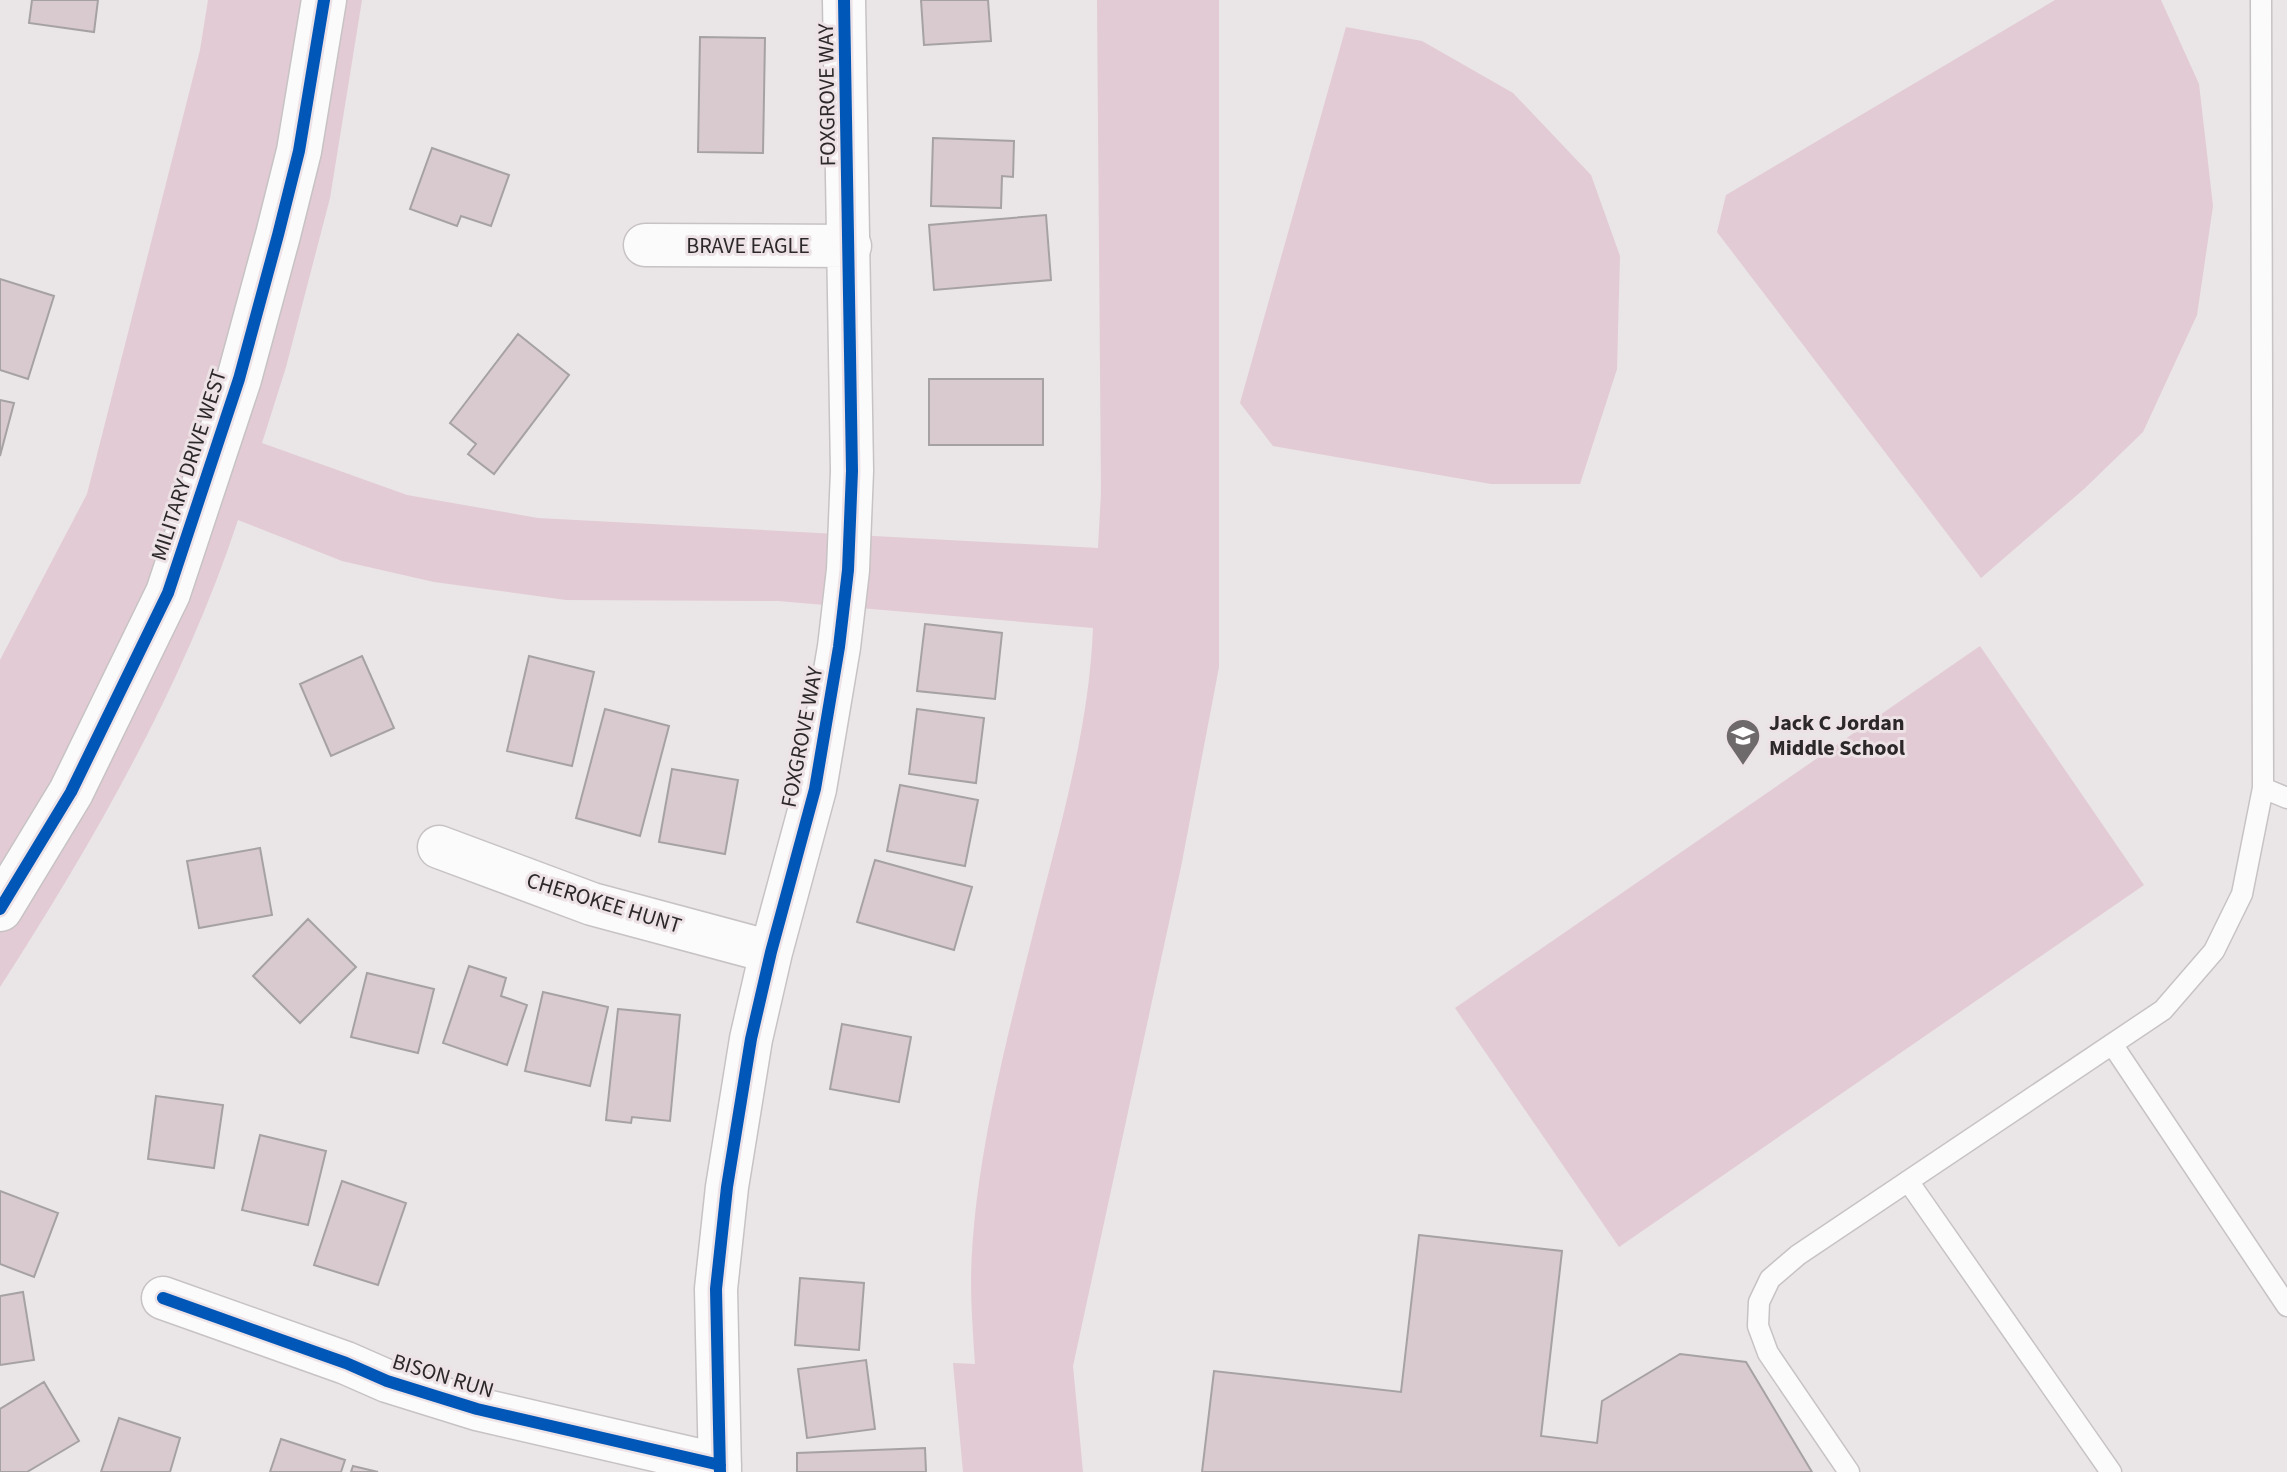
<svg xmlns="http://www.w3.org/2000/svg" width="2287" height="1472" viewBox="0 0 2287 1472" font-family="'Source Sans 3',sans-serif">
  <rect width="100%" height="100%" fill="#eae5e7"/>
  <path fill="#e2cbd4" d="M 208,0 L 362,0 L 330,198 L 286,367 L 262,443 L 407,495 L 538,518 L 1098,548 L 1101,493 L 1097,0 L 1219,0 L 1219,667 L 1181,867 L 1073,1366 L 1083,1472 L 963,1472 L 953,1363 L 975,1364 C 973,1336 971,1307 971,1279 C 973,1168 1005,1046 1032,938 C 1057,836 1089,734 1093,628 L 778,601 L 566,600 L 434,582 L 342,561 L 238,520 C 184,684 93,843 0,987 L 0,660 L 87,494 L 200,50 Z
    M 2055,0 L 2161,0 L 2199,84 L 2213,206 L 2197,315 L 2143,432 L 2084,489 L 1981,578 L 1717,232 L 1726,195 Z
    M 1346,27 L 1422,41 L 1513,93 L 1591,175 L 1620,256 L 1617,369 L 1580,484 L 1491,484 L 1273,446 L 1240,403 Z
    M 1980,646 L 2144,885 L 1619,1247 L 1455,1008 Z"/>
  <path fill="#d8cacf" stroke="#a6a2a4" stroke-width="2" d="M 32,0 L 98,0 L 94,32 L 29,23 Z
    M 921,0 L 988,0 L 991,41 L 924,45 Z
    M 700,37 L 765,38 L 763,153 L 698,152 Z
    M 933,138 L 1014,141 L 1013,177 L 1002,176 L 1001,208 L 931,206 Z
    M 432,148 L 509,175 L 491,226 L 461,216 L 457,226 L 410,209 Z
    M 1046,215 L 1051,280 L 934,290 L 929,225 Z
    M 0,279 L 54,296 L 28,379 L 0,370 Z
    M 518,334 L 569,375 L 494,474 L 468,454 L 476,444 L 450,423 Z
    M 929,379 L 1043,379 L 1043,445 L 929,445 Z
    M 0,400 L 14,403 L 0,456 Z
    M 925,624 L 1002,633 L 995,699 L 917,691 Z
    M 362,656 L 394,728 L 331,756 L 300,684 Z
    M 529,656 L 594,672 L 572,766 L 507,751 Z
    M 605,709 L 669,726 L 640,836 L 576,818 Z
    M 917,709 L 984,718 L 976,783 L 909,774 Z
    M 672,769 L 738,780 L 725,854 L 659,842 Z
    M 900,785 L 978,800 L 965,866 L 887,851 Z
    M 260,848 L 272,915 L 199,928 L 187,861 Z
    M 875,860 L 972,887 L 954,950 L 857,922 Z
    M 308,919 L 356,967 L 300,1023 L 253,976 Z
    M 469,966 L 506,978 L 501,996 L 527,1005 L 507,1065 L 443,1043 Z
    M 367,973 L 434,989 L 418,1053 L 351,1037 Z
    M 543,992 L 608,1007 L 590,1086 L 525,1071 Z
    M 618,1009 L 680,1015 L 670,1121 L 632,1117 L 631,1123 L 606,1120 Z
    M 842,1024 L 911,1037 L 899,1102 L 830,1089 Z
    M 156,1096 L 223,1105 L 214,1168 L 148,1159 Z
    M 260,1135 L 326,1151 L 308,1225 L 242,1210 Z
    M 342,1181 L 406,1203 L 378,1285 L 314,1265 Z
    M 0,1191 L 58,1213 L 34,1277 L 0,1264 Z
    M 1419,1235 L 1562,1251 L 1541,1436 L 1597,1443 L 1602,1401 L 1680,1354 L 1746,1362 L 1812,1472 L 1202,1472 L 1214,1371 L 1401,1392 Z
    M 800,1278 L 864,1283 L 859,1350 L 795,1345 Z
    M 23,1292 L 34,1360 L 0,1365 L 0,1296 Z
    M 866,1360 L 875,1429 L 807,1438 L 798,1369 Z
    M 44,1382 L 79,1441 L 27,1472 L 0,1472 L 0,1409 Z
    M 119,1418 L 180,1438 L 170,1472 L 101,1472 Z
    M 281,1439 L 345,1460 L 341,1472 L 270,1472 Z
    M 925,1448 L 926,1472 L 797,1472 L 797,1453 Z
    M 353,1466 L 378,1472 L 351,1472 Z"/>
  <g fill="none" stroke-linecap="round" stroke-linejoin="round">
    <defs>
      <path id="service" d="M 2263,788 L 2287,798
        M 2112,1044 L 2287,1306
        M 1908,1181 L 2111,1472
        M 1849,1472 L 1768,1353 L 1758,1326 L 1759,1302 L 1770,1279 L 1798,1255 L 2163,1010 L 2214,951 L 2242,894 L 2263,788 L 2261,0"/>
      <path id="minor" d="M 645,245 L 850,246
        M 439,847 L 592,904 L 771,952
        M 163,1298 L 346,1363 L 387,1381 L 477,1409 L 720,1465
        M 720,1472 L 716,1289 L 727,1187 L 751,1039 L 771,952 L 815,789 L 839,647 L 848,570 L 852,471 L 844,0"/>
      <path id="tertiary" d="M 0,909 L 71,792 L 168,593 L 239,379 L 278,235 L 299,151 L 324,0"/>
    </defs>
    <use href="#service" stroke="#c7c3c4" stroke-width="23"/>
    <use href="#minor" stroke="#c7c3c4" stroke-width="45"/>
    <use href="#tertiary" stroke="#c7c3c4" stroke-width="47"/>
    <use href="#service" stroke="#fcfbfb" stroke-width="20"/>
    <use href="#minor" stroke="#fcfbfb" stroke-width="42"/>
    <use href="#tertiary" stroke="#fcfbfb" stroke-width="44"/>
    <defs>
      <path id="cycleway" d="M 0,909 L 71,792 L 168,593 L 239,379 L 278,235 L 299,151 L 324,0
        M 163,1298 L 346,1363 L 387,1381 L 477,1409 L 720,1465
        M 720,1472 L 716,1289 L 727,1187 L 751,1039 L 771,952 L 815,789 L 839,647 L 848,570 L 852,471 L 844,0"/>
    </defs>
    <use href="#cycleway" stroke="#ede2e6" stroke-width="17"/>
    <use href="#cycleway" stroke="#0057b8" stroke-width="12"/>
  </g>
  <defs>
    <symbol id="school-pin" viewBox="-11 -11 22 30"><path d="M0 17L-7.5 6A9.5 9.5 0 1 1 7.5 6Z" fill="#6e6a6c" stroke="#ede2e6"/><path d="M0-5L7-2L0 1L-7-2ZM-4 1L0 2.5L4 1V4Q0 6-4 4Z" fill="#fff"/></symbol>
  </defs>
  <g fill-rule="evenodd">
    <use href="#school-pin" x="1723" y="716" width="40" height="54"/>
  </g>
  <g text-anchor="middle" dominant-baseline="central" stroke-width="6" stroke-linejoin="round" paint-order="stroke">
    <g font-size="22" fill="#2c2829" stroke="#ede2e6">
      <text transform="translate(827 95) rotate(-91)">FOXGROVE WAY</text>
      <text x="748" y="246">BRAVE EAGLE</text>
      <text transform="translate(189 465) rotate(-72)">MILITARY DRIVE WEST</text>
      <text transform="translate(802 737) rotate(-79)">FOXGROVE WAY</text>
      <text transform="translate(604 903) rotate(17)">CHEROKEE HUNT</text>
      <text transform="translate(443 1376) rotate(17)">BISON RUN</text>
    </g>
    <g font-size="22" font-weight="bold" fill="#2c2829" stroke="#ede2e6" text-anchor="start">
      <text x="1769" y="723">Jack C Jordan<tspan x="1769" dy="25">Middle School</tspan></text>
    </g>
  </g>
</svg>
